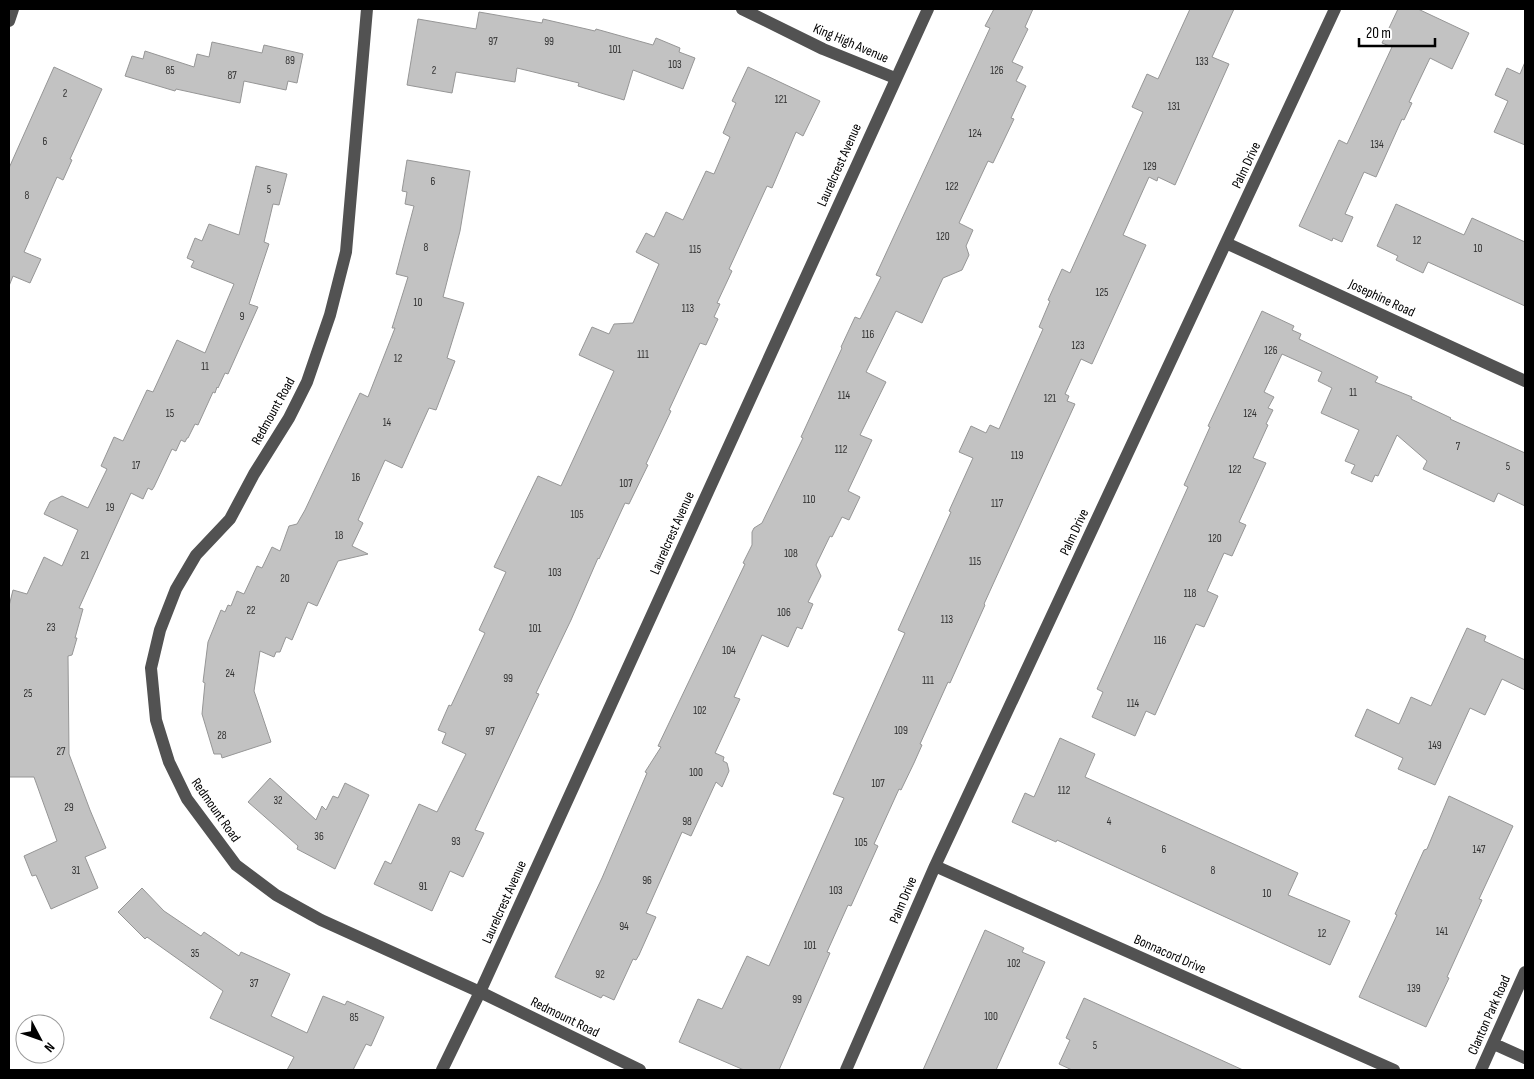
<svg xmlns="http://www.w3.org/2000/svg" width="1534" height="1079" viewBox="0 0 1534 1079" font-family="'Sofia Sans Condensed',sans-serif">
  <rect width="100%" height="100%" fill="#fff"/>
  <path fill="#c2c2c2" stroke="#969696" d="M 994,9 L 1033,9 L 1025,27 L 1028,29 L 1012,62 L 1023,67 L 1016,81 L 1026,86 L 1011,118 L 1014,119 L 993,163 L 988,161 L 959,223 L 973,230 L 966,246 L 969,255 L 962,270 L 943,278 L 922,323 L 896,311 L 866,372 L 886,382 L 860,435 L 872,440 L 848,491 L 860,497 L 849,520 L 842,517 L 832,537 L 830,536 L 816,565 L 821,576 L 808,602 L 813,604 L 802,629 L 797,627 L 788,647 L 762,635 L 734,697 L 740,699 L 715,753 L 724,757 L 723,761 L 727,763 L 729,771 L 722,787 L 716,782 L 691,836 L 682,832 L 646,913 L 656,917 L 639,955 L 636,960 L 633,959 L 614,1000 L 603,995 L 601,998 L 555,977 L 602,878 L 647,773 L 645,772 L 661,747 L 658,746 L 745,564 L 743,563 L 752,545 L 752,532 L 754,528 L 762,523 L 803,438 L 801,437 L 842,348 L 841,347 L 855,317 L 860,319 L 881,277 L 876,275 L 990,28 L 985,26 Z
    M 1190,9 L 1234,9 L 1212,57 L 1229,64 L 1175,185 L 1158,177 L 1157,181 L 1149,177 L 1140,197 L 1123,235 L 1146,245 L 1092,364 L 1081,359 L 1065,394 L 1069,396 L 1067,401 L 1075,404 L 984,604 L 985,605 L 950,683 L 948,682 L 920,744 L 922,745 L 914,763 L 901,790 L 899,789 L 874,844 L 878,846 L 851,906 L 848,905 L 827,952 L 830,953 L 779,1070 L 744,1070 L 679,1042 L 698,999 L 722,1009 L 747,956 L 769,966 L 844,798 L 833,794 L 905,633 L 898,630 L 951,512 L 949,511 L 973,458 L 959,452 L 971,426 L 986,433 L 990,425 L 999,429 L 1043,329 L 1039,327 L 1050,301 L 1048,300 L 1062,269 L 1070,273 L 1143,112 L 1132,107 L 1147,74 L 1158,79 Z
    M 1398,9 L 1418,9 L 1469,33 L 1452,69 L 1430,58 L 1409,102 L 1412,103 L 1404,120 L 1402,119 L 1376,177 L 1364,172 L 1345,214 L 1353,217 L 1342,242 L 1333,238 L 1332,241 L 1299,226 L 1339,140 L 1347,144 L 1392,47 L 1382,43 Z
    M 479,12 L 542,23 L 543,19 L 595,31 L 596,29 L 653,45 L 656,38 L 680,48 L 679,52 L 695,58 L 683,89 L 633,70 L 624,100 L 578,86 L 579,83 L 517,68 L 515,82 L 456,72 L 452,93 L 407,85 L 418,19 L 476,29 Z
    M 212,42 L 262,53 L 264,45 L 303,54 L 297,83 L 288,81 L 286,90 L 244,81 L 240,103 L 176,89 L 175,91 L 125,76 L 132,56 L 143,59 L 145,51 L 194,67 L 197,54 L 209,57 Z
    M 1525,62 L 1525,145 L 1494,132 L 1508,101 L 1495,95 L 1507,68 L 1520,74 Z
    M 54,67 L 102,89 L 70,159 L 72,160 L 63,180 L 57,177 L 24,252 L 41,259 L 30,283 L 13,276 L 9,286 L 9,168 Z
    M 748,67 L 820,101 L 803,136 L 796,132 L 772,188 L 767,186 L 729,269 L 732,271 L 717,303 L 720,304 L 714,317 L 718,319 L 706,345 L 700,343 L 669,410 L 671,411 L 646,464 L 648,465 L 629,504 L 625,503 L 599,559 L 598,558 L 571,620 L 536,693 L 539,694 L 475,830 L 484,833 L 463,877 L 450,871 L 432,911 L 374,884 L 385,861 L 391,864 L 419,804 L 437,812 L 466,754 L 442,743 L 446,733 L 438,730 L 449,705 L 451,706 L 485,633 L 479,630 L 506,572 L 494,567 L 538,476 L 561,486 L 614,371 L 579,355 L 592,327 L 609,334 L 614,324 L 633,323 L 659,264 L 636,252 L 646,233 L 654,237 L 666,212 L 683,220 L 706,171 L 714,174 L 730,137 L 723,133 L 736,103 L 732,101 Z
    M 407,160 L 470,171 L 460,231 L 443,297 L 464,303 L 447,358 L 455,361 L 436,410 L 429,408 L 402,468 L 385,460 L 358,520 L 363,523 L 352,546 L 368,554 L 338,561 L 317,606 L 308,602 L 292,640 L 286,637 L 280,652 L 276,652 L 274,657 L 260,651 L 254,691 L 271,742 L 222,758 L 221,754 L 214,754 L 202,714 L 205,683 L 203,682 L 208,642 L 221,610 L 225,612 L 228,605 L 231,606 L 237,591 L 244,594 L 257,566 L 262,568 L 272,547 L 280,551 L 289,526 L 297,524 L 305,510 L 360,393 L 368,397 L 395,328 L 392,328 L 408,277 L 396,274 L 414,206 L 405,204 L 407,192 L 402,191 Z
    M 256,166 L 287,174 L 279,205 L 273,204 L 264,242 L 269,244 L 249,304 L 258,307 L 228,374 L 225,373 L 218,388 L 217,387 L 215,393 L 213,392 L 198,425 L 195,424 L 188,438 L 187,438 L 185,442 L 181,440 L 176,451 L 172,449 L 154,487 L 152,490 L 148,488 L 143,499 L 131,493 L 79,608 L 83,609 L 75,638 L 77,638 L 72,655 L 68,656 L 69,754 L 90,810 L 106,848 L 85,857 L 98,888 L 51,909 L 36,875 L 32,876 L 24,856 L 57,841 L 34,777 L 9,777 L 9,606 L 13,590 L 27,594 L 44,557 L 62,566 L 78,530 L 44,514 L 50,502 L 62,496 L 88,508 L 107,469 L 101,466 L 114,437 L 123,441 L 147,390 L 153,392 L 177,340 L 205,353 L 234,284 L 191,267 L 194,261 L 187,258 L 195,238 L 202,241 L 209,224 L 239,235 Z
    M 1396,204 L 1464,235 L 1472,218 L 1525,242 L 1525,306 L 1428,262 L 1423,273 L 1396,260 L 1398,256 L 1377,246 Z
    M 1262,311 L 1294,326 L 1292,330 L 1301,334 L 1299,339 L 1378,377 L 1375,382 L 1412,397 L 1411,399 L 1451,418 L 1450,419 L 1525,453 L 1525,506 L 1498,493 L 1494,502 L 1423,469 L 1427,461 L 1397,435 L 1378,476 L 1375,475 L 1372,482 L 1351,473 L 1355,465 L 1345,461 L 1359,430 L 1321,413 L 1332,388 L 1318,381 L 1322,372 L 1282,354 L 1264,392 L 1274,397 L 1268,408 L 1273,410 L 1266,424 L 1268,425 L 1253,458 L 1266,463 L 1239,522 L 1246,525 L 1232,556 L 1224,553 L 1207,591 L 1218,596 L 1204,627 L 1196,624 L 1155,715 L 1146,711 L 1135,736 L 1092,717 L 1103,692 L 1097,689 L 1188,487 L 1184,485 L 1210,427 L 1208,426 Z
    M 1467,628 L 1486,636 L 1484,641 L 1525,660 L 1525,690 L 1502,679 L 1485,715 L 1470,708 L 1435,785 L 1398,769 L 1403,758 L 1355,736 L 1367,709 L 1399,724 L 1411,697 L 1431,706 Z
    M 1060,738 L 1095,754 L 1085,777 L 1298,873 L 1288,895 L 1350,921 L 1330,965 L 1057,840 L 1056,842 L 1012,822 L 1025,793 L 1034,797 Z
    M 270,778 L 316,820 L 322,806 L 326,810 L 333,796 L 338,798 L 345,783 L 369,795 L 335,869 L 297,849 L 298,846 L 248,802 Z
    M 1449,796 L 1513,826 L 1479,899 L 1482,900 L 1447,977 L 1449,978 L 1426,1027 L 1359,997 L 1397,915 L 1395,914 L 1424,850 L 1427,849 Z
    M 142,888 L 164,911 L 201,936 L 204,932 L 239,956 L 241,952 L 290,974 L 271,1016 L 307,1033 L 323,996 L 345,1005 L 347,1001 L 384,1017 L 371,1046 L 366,1044 L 353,1070 L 287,1070 L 294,1057 L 210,1018 L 223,991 L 147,937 L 145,939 L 118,912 Z
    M 985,930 L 1024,948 L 1022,952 L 1045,962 L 996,1070 L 923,1070 Z
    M 1084,998 L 1186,1044 L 1243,1070 L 1072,1070 L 1059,1064 L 1070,1040 L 1066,1038 Z"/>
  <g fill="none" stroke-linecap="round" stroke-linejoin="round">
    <path stroke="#525252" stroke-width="12" d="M 367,9 L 346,252 L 330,315 L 307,382 L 289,418 L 254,474 L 230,519 L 196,555 L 176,589 L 160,630 L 151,668 L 156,720 L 169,762 L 187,799 L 236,865 L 276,895 L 321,920 L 480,992 L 640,1070
      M 742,9 L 823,49 L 895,78
      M 9,21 L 13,9
      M 1226,243 L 1525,381
      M 935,866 L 1394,1070
      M 1494,1044 L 1525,1058
      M 442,1070 L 480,992 L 928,9
      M 846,1070 L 935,866 L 1335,9
      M 1481,1070 L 1525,972"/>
  </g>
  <g text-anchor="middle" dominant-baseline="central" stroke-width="4" stroke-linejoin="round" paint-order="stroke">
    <g font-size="11" fill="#303030">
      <text x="493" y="41">97</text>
      <text x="549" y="41">99</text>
      <text x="615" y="49">101</text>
      <text x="290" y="60">89</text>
      <text x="1202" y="61">133</text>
      <text x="675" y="64">103</text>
      <text x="170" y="70">85</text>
      <text x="434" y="70">2</text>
      <text x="997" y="70">126</text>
      <text x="232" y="75">87</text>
      <text x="65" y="93">2</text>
      <text x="781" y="99">121</text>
      <text x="1174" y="106">131</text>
      <text x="975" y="133">124</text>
      <text x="45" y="141">6</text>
      <text x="1377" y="144">134</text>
      <text x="1150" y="166">129</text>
      <text x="433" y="181">6</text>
      <text x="952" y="186">122</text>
      <text x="269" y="189">5</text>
      <text x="27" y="195">8</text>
      <text x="943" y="236">120</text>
      <text x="1417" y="240">12</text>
      <text x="426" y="247">8</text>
      <text x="1478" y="248">10</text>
      <text x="695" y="249">115</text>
      <text x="1102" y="292">125</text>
      <text x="418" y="302">10</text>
      <text x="688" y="308">113</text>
      <text x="242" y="316">9</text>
      <text x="868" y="334">116</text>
      <text x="1078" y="345">123</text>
      <text x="1271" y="350">126</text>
      <text x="643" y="354">111</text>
      <text x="398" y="358">12</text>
      <text x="205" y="366">11</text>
      <text x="1353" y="392">11</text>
      <text x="844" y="395">114</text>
      <text x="1050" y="398">121</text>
      <text x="170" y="413">15</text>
      <text x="1250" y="413">124</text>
      <text x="387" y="422">14</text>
      <text x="1458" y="446">7</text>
      <text x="841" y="449">112</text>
      <text x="1017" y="455">119</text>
      <text x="136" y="465">17</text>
      <text x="1508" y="466">5</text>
      <text x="1235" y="469">122</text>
      <text x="356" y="477">16</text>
      <text x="626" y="483">107</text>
      <text x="809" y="499">110</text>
      <text x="997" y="503">117</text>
      <text x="110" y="507">19</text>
      <text x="577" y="514">105</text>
      <text x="339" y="535">18</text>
      <text x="1215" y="538">120</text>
      <text x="791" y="553">108</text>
      <text x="85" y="555">21</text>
      <text x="975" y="561">115</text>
      <text x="555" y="572">103</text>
      <text x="285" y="578">20</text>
      <text x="1190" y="593">118</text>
      <text x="251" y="610">22</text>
      <text x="784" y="612">106</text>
      <text x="947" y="619">113</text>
      <text x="51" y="627">23</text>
      <text x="535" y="628">101</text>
      <text x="1160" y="640">116</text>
      <text x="729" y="650">104</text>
      <text x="230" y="673">24</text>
      <text x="508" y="678">99</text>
      <text x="928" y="680">111</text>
      <text x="28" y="693">25</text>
      <text x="1133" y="703">114</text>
      <text x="700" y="710">102</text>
      <text x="901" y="730">109</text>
      <text x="490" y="731">97</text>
      <text x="222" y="735">28</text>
      <text x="1435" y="745">149</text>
      <text x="61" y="751">27</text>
      <text x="696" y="772">100</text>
      <text x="878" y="783">107</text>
      <text x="1064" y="790">112</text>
      <text x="278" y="800">32</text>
      <text x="69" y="807">29</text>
      <text x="687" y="821">98</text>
      <text x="1109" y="821">4</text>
      <text x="319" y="836">36</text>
      <text x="456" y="841">93</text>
      <text x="861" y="842">105</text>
      <text x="1164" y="849">6</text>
      <text x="1479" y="849">147</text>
      <text x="76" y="870">31</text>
      <text x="1213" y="870">8</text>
      <text x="647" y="880">96</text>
      <text x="423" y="886">91</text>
      <text x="836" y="890">103</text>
      <text x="1267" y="893">10</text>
      <text x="624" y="926">94</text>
      <text x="1442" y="931">141</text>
      <text x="1322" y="933">12</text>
      <text x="810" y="945">101</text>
      <text x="195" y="953">35</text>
      <text x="1014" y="963">102</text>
      <text x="600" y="974">92</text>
      <text x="254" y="983">37</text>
      <text x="1414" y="988">139</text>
      <text x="797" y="999">99</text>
      <text x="991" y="1016">100</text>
      <text x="354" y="1017">85</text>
      <text x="1095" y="1045">5</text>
    </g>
    <g font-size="14" fill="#000" stroke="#fff">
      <text transform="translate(851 43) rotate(23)">King High Avenue</text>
      <text transform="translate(839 165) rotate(-66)">Laurelcrest Avenue</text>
      <text transform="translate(1246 165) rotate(-65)">Palm Drive</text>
      <text transform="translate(1382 298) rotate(25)">Josephine Road</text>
      <text transform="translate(273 411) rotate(-61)">Redmount Road</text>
      <text transform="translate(1074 532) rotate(-65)">Palm Drive</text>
      <text transform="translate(672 533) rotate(-66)">Laurelcrest Avenue</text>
      <text transform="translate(216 810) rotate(55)">Redmount Road</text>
      <text transform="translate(903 900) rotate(-67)">Palm Drive</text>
      <text transform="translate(504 902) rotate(-66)">Laurelcrest Avenue</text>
      <text transform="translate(1170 954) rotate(24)">Bonnacord Drive</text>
      <text transform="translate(1489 1015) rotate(-66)">Clanton Park Road</text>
      <text transform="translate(565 1017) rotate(26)">Redmount Road</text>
    </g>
  </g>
  <rect width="1534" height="1079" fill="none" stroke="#000000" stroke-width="20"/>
  <g transform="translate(40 1039) rotate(131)"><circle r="24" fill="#ffffff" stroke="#999999"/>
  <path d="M0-4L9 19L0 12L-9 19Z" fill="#000000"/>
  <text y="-8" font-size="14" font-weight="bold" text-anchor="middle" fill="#000000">N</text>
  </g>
  <path d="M1359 38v8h76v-8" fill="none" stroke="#000000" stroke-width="2.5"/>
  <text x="1366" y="38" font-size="15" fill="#000000" stroke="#ffffff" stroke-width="4" paint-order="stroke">20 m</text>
</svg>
